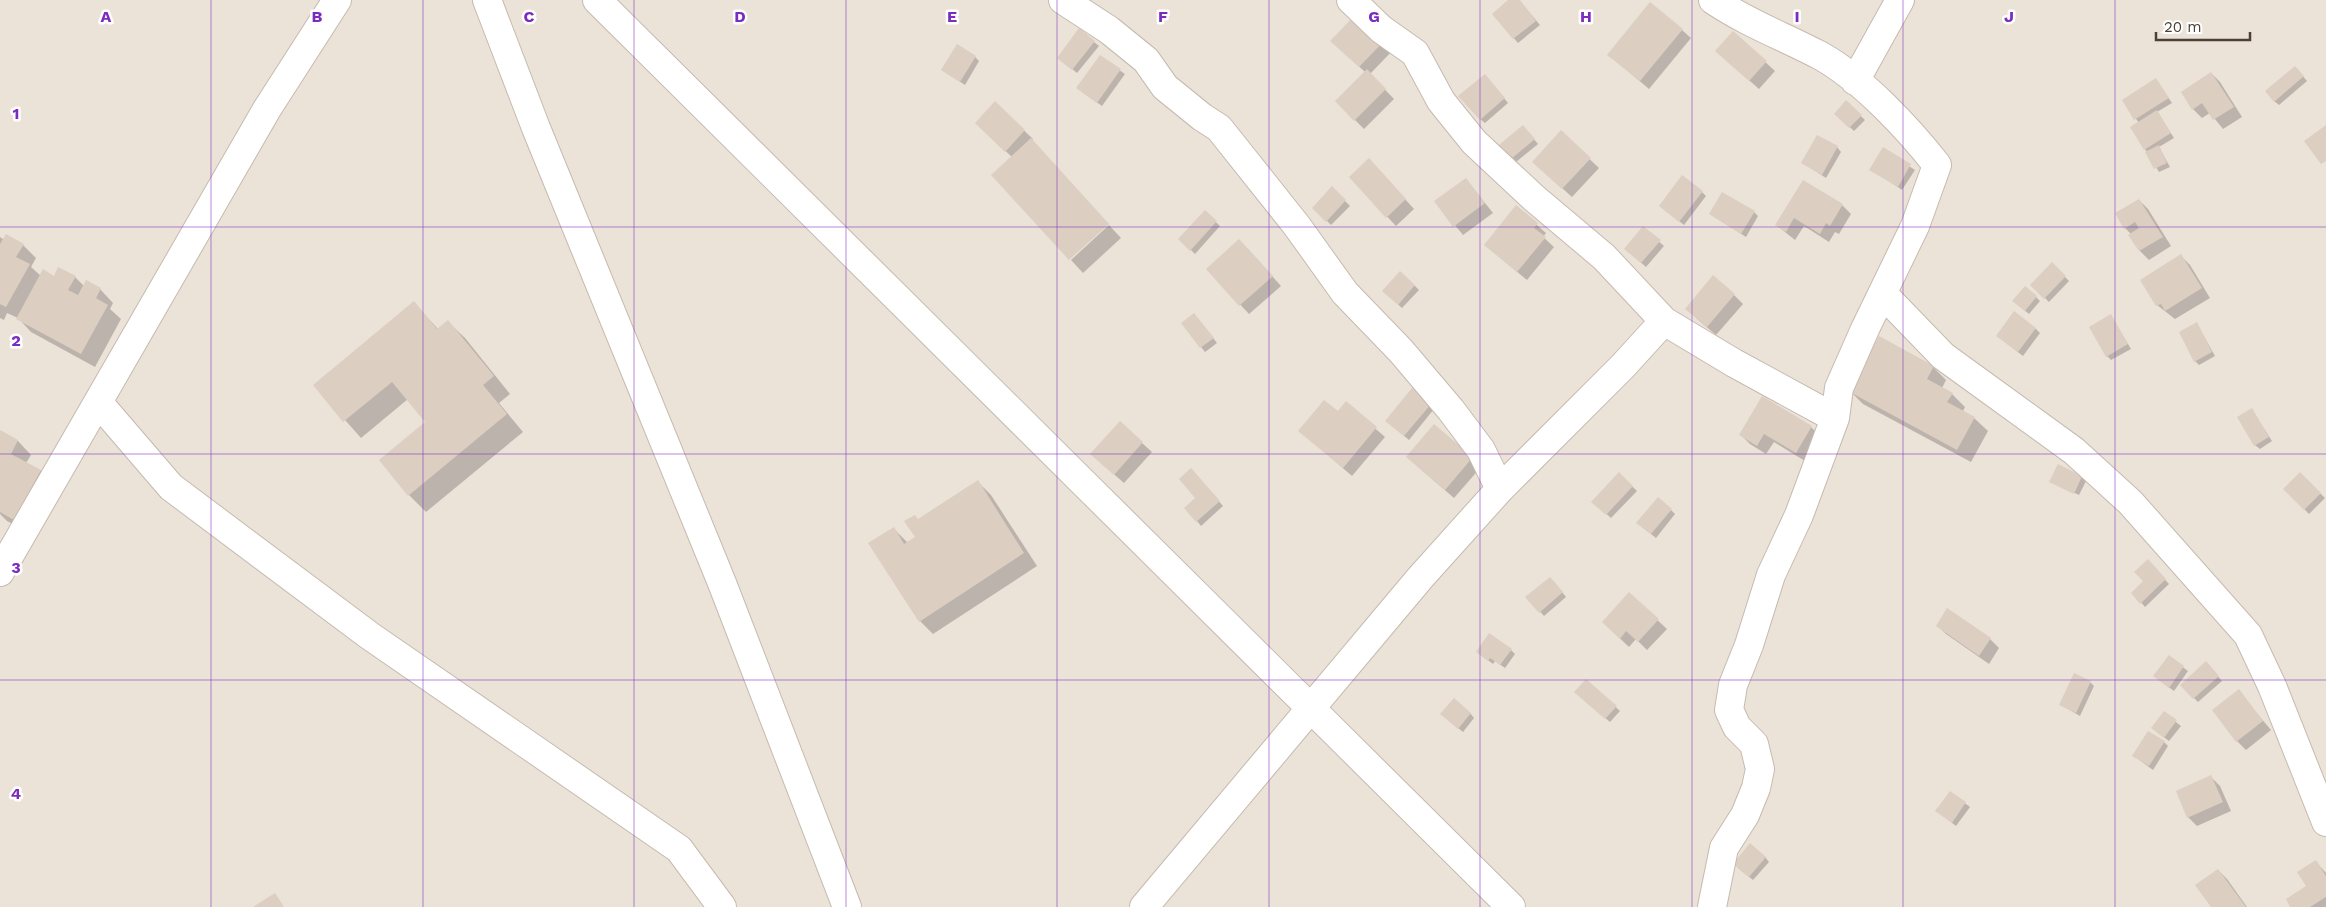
<svg xmlns="http://www.w3.org/2000/svg" width="2326" height="907" viewBox="0 0 2326 907" font-family="'Work Sans',sans-serif">
  <rect width="100%" height="100%" fill="#f6f1ea"/>
  <path fill="#ebe2d8" d="M 0,0 L 2326,0 L 2326,907 L 0,907 Z"/>
  <path fill="#0003" d="M 1510,0 L 1519,0 L 1540,25 L 1518,43 L 1493,14 Z
    M 1358,14 L 1395,48 L 1370,74 L 1394,99 L 1364,129 L 1336,101 L 1365,72 L 1341,50 Z
    M 1682,30 L 1691,38 L 1649,89 L 1609,55 Z
    M 1734,33 L 1775,71 L 1759,89 L 1726,60 Z
    M 1094,42 L 1099,46 L 1077,73 L 1061,60 Z
    M 975,57 L 979,61 L 965,85 L 942,70 Z
    M 1100,57 L 1125,74 L 1102,106 L 1082,92 Z
    M 2295,67 L 2307,81 L 2279,105 L 2274,101 Z
    M 2211,73 L 2220,82 L 2242,117 L 2223,129 L 2210,113 L 2202,118 L 2193,109 Z
    M 1489,80 L 1508,103 L 1485,123 L 1480,119 Z
    M 2156,80 L 2172,103 L 2157,112 L 2174,138 L 2159,147 L 2170,167 L 2159,172 L 2145,149 L 2139,123 L 2123,100 Z
    M 1846,102 L 1865,120 L 1854,131 L 1836,114 Z
    M 995,103 L 1033,139 L 1012,157 L 985,132 Z
    M 1527,131 L 1538,144 L 1516,162 L 1512,158 Z
    M 1561,132 L 1599,168 L 1572,197 L 1543,171 Z
    M 1837,147 L 1841,152 L 1826,178 L 1803,163 Z
    M 1883,149 L 1915,170 L 1902,190 L 1871,169 Z
    M 1378,169 L 1414,209 L 1396,226 L 1350,177 Z
    M 1466,179 L 1493,213 L 1463,235 L 1436,202 Z
    M 1803,182 L 1842,205 L 1851,214 L 1839,234 L 1835,232 L 1829,242 L 1804,226 L 1795,240 L 1776,225 Z
    M 1332,188 L 1350,206 L 1331,225 L 1314,208 Z
    M 1702,192 L 1706,196 L 1684,225 L 1665,210 Z
    M 2139,200 L 2148,209 L 2171,246 L 2149,260 L 2140,251 L 2130,235 L 2131,234 L 2125,228 Z
    M 1516,207 L 1546,233 L 1543,237 L 1554,247 L 1527,280 L 1485,245 Z
    M 1205,212 L 1220,226 L 1195,254 L 1180,239 Z
    M 1754,212 L 1758,216 L 1746,237 L 1710,214 Z
    M 1109,225 L 1121,238 L 1083,273 L 1071,260 Z
    M 1643,228 L 1664,246 L 1646,267 L 1630,253 Z
    M 0,237 L 4,240 L 23,245 L 36,258 L 31,267 L 41,276 L 75,277 L 84,286 L 100,289 L 113,303 L 110,309 L 121,319 L 95,367 L 31,332 L 18,318 L 7,313 L 4,320 L 0,318 Z
    M 1248,249 L 1281,286 L 1249,314 L 1207,269 Z
    M 2181,256 L 2190,265 L 2210,298 L 2175,319 L 2157,305 Z
    M 2052,264 L 2069,281 L 2049,302 L 2032,285 Z
    M 1414,285 L 1419,290 L 1402,308 L 1388,295 Z
    M 1734,295 L 1743,304 L 1716,335 L 1696,318 Z
    M 2036,297 L 2040,301 L 2029,314 L 2018,305 Z
    M 414,303 L 438,329 L 448,322 L 465,338 L 510,394 L 499,403 L 523,432 L 426,512 L 409,495 L 427,422 L 408,399 L 361,438 L 314,385 Z
    M 2111,316 L 2131,349 L 2111,360 L 2107,356 Z
    M 1198,319 L 1217,343 L 1205,352 L 1183,324 Z
    M 2197,324 L 2215,356 L 2199,365 L 2195,361 Z
    M 2035,328 L 2040,333 L 2023,356 L 1997,336 Z
    M 1933,367 L 1946,380 L 1942,388 L 1952,394 L 1965,407 L 1963,411 L 1974,418 L 1988,431 L 1971,462 L 1863,404 L 1850,391 Z
    M 1412,390 L 1434,409 L 1409,440 L 1391,425 Z
    M 1346,403 L 1385,437 L 1352,476 L 1300,431 L 1338,412 Z
    M 2252,410 L 2272,441 L 2260,449 L 2255,445 Z
    M 1120,423 L 1152,452 L 1124,483 L 1101,463 Z
    M 1434,426 L 1481,467 L 1454,498 L 1417,466 Z
    M 1811,427 L 1820,436 L 1805,461 L 1774,442 L 1766,454 L 1750,444 L 1741,435 Z
    M 0,432 L 18,441 L 31,455 L 26,463 L 41,471 L 54,484 L 28,532 L 7,521 L 0,514 Z
    M 1195,474 L 1223,506 L 1201,526 L 1197,521 Z
    M 1619,474 L 1637,491 L 1611,518 L 1593,502 Z
    M 2300,474 L 2325,498 L 2309,514 L 2285,489 Z
    M 2082,477 L 2086,481 L 2079,495 L 2051,482 Z
    M 978,482 L 991,495 L 1037,566 L 933,634 L 920,621 L 893,528 L 908,543 L 917,537 L 919,520 Z
    M 1671,510 L 1675,514 L 1656,538 L 1642,527 Z
    M 2148,561 L 2169,584 L 2145,607 L 2133,593 L 2144,581 Z
    M 1554,582 L 1566,597 L 1544,616 L 1527,597 Z
    M 1629,594 L 1667,629 L 1647,650 L 1636,639 L 1629,647 L 1612,631 Z
    M 1948,610 L 1990,639 L 1999,648 L 1989,664 L 1946,634 L 1937,625 Z
    M 1511,650 L 1515,654 L 1505,668 L 1495,661 L 1493,664 L 1477,652 Z
    M 2169,657 L 2188,671 L 2174,691 L 2159,680 Z
    M 2210,667 L 2222,681 L 2198,702 L 2194,698 Z
    M 1586,680 L 1620,711 L 1610,722 L 1580,696 Z
    M 2090,682 L 2094,686 L 2080,716 L 2061,705 Z
    M 2238,691 L 2271,730 L 2246,750 L 2237,741 Z
    M 1470,713 L 1474,718 L 1463,732 L 1446,718 Z
    M 2164,713 L 2181,726 L 2169,741 L 2157,732 Z
    M 2164,742 L 2168,746 L 2153,770 L 2134,756 Z
    M 2211,777 L 2220,786 L 2231,811 L 2197,826 L 2188,817 Z
    M 1950,792 L 1970,807 L 1956,826 L 1937,811 Z
    M 1765,857 L 1769,862 L 1753,880 L 1738,868 Z
    M 2316,862 L 2326,873 L 2326,907 L 2292,907 L 2308,887 Z
    M 2218,870 L 2227,879 L 2247,907 L 2212,907 Z"/>
  <path fill="#dccec1" d="M 1508,0 L 1520,0 L 1536,21 L 1513,39 L 1492,14 Z
    M 1650,2 L 1683,29 L 1640,81 L 1607,55 Z
    M 1358,12 L 1387,38 L 1359,67 L 1330,41 Z
    M 1079,28 L 1095,41 L 1072,70 L 1057,58 Z
    M 1733,31 L 1767,61 L 1749,81 L 1715,51 Z
    M 957,44 L 976,56 L 960,82 L 941,70 Z
    M 1100,55 L 1121,69 L 1097,103 L 1076,88 Z
    M 2295,66 L 2304,76 L 2274,102 L 2265,91 Z
    M 1367,69 L 1386,89 L 1354,121 L 1335,101 Z
    M 2211,72 L 2234,107 L 2213,120 L 2202,103 L 2192,110 L 2181,92 Z
    M 1485,74 L 1505,98 L 1480,120 L 1458,96 Z
    M 2156,78 L 2169,98 L 2134,120 L 2122,100 Z
    M 1846,100 L 1862,115 L 1849,128 L 1834,114 Z
    M 995,101 L 1025,130 L 1005,152 L 975,123 Z
    M 2157,110 L 2171,133 L 2144,150 L 2130,127 Z
    M 1523,125 L 1535,139 L 1511,159 L 1499,145 Z
    M 2326,125 L 2326,161 L 2321,164 L 2304,141 Z
    M 1561,130 L 1591,158 L 1562,189 L 1532,162 Z
    M 1817,135 L 1838,146 L 1822,175 L 1801,163 Z
    M 1031,138 L 1109,224 L 1069,260 L 991,175 Z
    M 2159,145 L 2167,163 L 2154,169 L 2145,152 Z
    M 1883,147 L 1911,164 L 1898,187 L 1869,170 Z
    M 1369,158 L 1406,199 L 1386,218 L 1349,177 Z
    M 1682,175 L 1703,191 L 1679,222 L 1659,206 Z
    M 1466,178 L 1485,203 L 1453,227 L 1434,201 Z
    M 1803,180 L 1843,204 L 1830,226 L 1826,223 L 1820,234 L 1794,218 L 1786,232 L 1775,225 Z
    M 1332,186 L 1346,200 L 1326,222 L 1312,208 Z
    M 1722,192 L 1755,211 L 1741,234 L 1709,214 Z
    M 2139,199 L 2163,237 L 2139,251 L 2128,235 L 2139,228 L 2135,222 L 2124,229 L 2115,213 Z
    M 1516,205 L 1538,223 L 1534,228 L 1546,237 L 1517,272 L 1484,245 Z
    M 1205,210 L 1217,221 L 1190,251 L 1178,239 Z
    M 1643,226 L 1661,240 L 1641,263 L 1624,249 Z
    M 6,234 L 24,244 L 16,257 L 30,264 L 6,307 L 0,304 L 0,244 Z
    M 1239,239 L 1273,276 L 1239,306 L 1206,269 Z
    M 2181,254 L 2202,288 L 2165,311 L 2161,304 L 2156,306 L 2140,280 Z
    M 2052,262 L 2066,276 L 2044,299 L 2030,285 Z
    M 58,267 L 76,276 L 68,290 L 78,295 L 86,280 L 101,288 L 96,298 L 108,305 L 81,354 L 16,319 L 43,269 L 54,276 Z
    M 1400,271 L 1415,285 L 1398,305 L 1382,291 Z
    M 1713,275 L 1735,294 L 1707,327 L 1685,309 Z
    M 2025,286 L 2037,296 L 2025,311 L 2012,301 Z
    M 414,301 L 437,329 L 448,320 L 494,376 L 483,385 L 507,414 L 408,496 L 379,460 L 425,422 L 392,382 L 343,422 L 313,385 Z
    M 2014,311 L 2036,328 L 2018,352 L 1996,336 Z
    M 1194,313 L 1214,338 L 1200,348 L 1181,323 Z
    M 2111,314 L 2128,344 L 2106,357 L 2089,327 Z
    M 2197,322 L 2212,352 L 2194,362 L 2179,332 Z
    M 1879,336 L 1934,366 L 1927,379 L 1953,393 L 1947,402 L 1975,417 L 1957,450 L 1848,391 Z
    M 1412,388 L 1431,404 L 1404,436 L 1385,421 Z
    M 1762,396 L 1812,426 L 1796,453 L 1764,434 L 1757,446 L 1739,435 Z
    M 1324,400 L 1338,411 L 1346,401 L 1377,427 L 1343,468 L 1298,431 Z
    M 2252,408 L 2269,437 L 2254,446 L 2237,417 Z
    M 1120,421 L 1143,442 L 1114,475 L 1090,454 Z
    M 1434,424 L 1473,457 L 1445,490 L 1406,457 Z
    M 0,430 L 18,440 L 11,454 L 41,470 L 14,520 L 0,512 Z
    M 2058,464 L 2082,476 L 2074,494 L 2049,482 Z
    M 1191,468 L 1220,501 L 1196,522 L 1184,508 L 1195,498 L 1179,479 Z
    M 1619,472 L 1633,486 L 1606,515 L 1591,502 Z
    M 2300,472 L 2321,493 L 2304,510 L 2283,489 Z
    M 978,480 L 1024,553 L 919,622 L 868,543 L 894,527 L 904,544 L 915,537 L 904,521 L 915,515 L 918,519 Z
    M 1658,497 L 1672,509 L 1651,534 L 1636,523 Z
    M 2148,559 L 2166,579 L 2140,604 L 2131,593 L 2143,581 L 2134,572 Z
    M 1550,577 L 1563,592 L 1539,613 L 1525,597 Z
    M 1629,592 L 1659,619 L 1638,642 L 1626,631 L 1620,639 L 1602,622 Z
    M 1947,608 L 1991,638 L 1979,656 L 1936,626 Z
    M 1489,633 L 1512,649 L 1500,665 L 1490,658 L 1488,661 L 1476,652 Z
    M 2169,655 L 2184,666 L 2169,688 L 2153,676 Z
    M 2206,661 L 2219,676 L 2193,699 L 2180,685 Z
    M 2074,673 L 2091,681 L 2076,713 L 2059,705 Z
    M 1586,679 L 1617,706 L 1605,719 L 1574,692 Z
    M 2239,689 L 2263,721 L 2236,742 L 2212,710 Z
    M 1454,698 L 1471,713 L 1458,729 L 1440,714 Z
    M 2164,711 L 2177,720 L 2164,738 L 2151,728 Z
    M 2148,731 L 2165,741 L 2149,766 L 2132,756 Z
    M 2211,775 L 2223,802 L 2187,818 L 2176,791 Z
    M 1950,791 L 1966,802 L 1952,823 L 1935,811 Z
    M 1750,843 L 1766,857 L 1749,877 L 1733,864 Z
    M 2316,860 L 2326,876 L 2326,897 L 2310,907 L 2290,907 L 2286,899 L 2306,886 L 2297,872 Z
    M 2218,869 L 2246,907 L 2211,907 L 2195,885 Z
    M 275,893 L 284,907 L 253,907 Z"/>
  <g fill="none" stroke-linecap="round" stroke-linejoin="round">
    <defs>
      <path id="minor" d="M 487,0 L 536,128 L 722,583 L 847,907
        M 597,0 L 1511,907
        M 1063,0 L 1109,30 L 1146,60 L 1165,87 L 1202,117 L 1219,128 L 1297,226 L 1345,293 L 1401,351 L 1451,410 L 1481,450 L 1500,489
        M 1351,0 L 1381,29 L 1415,53 L 1441,101 L 1474,142 L 1534,198 L 1604,257 L 1664,321 L 1734,363 L 1835,418
        M 1855,81 L 1900,0
        M 1883,294 L 1943,356 L 2074,451 L 2130,502 L 2248,635 L 2272,686 L 2326,822
        M 98,402 L 171,487 L 370,636 L 679,849 L 722,907
        M 0,572 L 267,109 L 337,0
        M 1144,907 L 1420,578 L 1500,489 L 1623,366 L 1664,321
        M 1712,907 L 1724,848 L 1745,815 L 1756,788 L 1760,769 L 1754,744 L 1737,727 L 1729,710 L 1733,685 L 1749,645 L 1771,575 L 1799,515 L 1835,418 L 1839,388 L 1865,329 L 1915,226 L 1937,165 C 1908,128 1862,79 1821,56 C 1785,37 1747,23 1713,0"/>
    </defs>
    <use href="#minor" stroke="#c6baae" stroke-width="30"/>
    <use href="#minor" stroke="#fff" stroke-width="28"/>
  </g>
  <path fill="none" stroke="#7b2cbf" stroke-width="1" stroke-opacity="0.55" d="M 211,0 L 211,907M 423,0 L 423,907M 634,0 L 634,907M 846,0 L 846,907M 1057,0 L 1057,907M 1269,0 L 1269,907M 1480,0 L 1480,907M 1692,0 L 1692,907M 1903,0 L 1903,907M 2115,0 L 2115,907M 0,227 L 2326,227M 0,454 L 2326,454M 0,680 L 2326,680"/>
  <g font-size="16" text-anchor="middle" font-weight="bold" fill="#7b2cbf" stroke="#fff" stroke-width="5" stroke-linejoin="round" paint-order="stroke">
    <text x="106" y="22">A</text>
    <text x="317" y="22">B</text>
    <text x="529" y="22">C</text>
    <text x="740" y="22">D</text>
    <text x="952" y="22">E</text>
    <text x="1163" y="22">F</text>
    <text x="1374" y="22">G</text>
    <text x="1586" y="22">H</text>
    <text x="1797" y="22">I</text>
    <text x="2009" y="22">J</text>
    <text x="16" y="119">1</text>
    <text x="16" y="346">2</text>
    <text x="16" y="573">3</text>
    <text x="16" y="799">4</text>
  </g>
  <path d="M2156 32v8h94v-8" fill="none" stroke="#4c4037" stroke-width="2.5"/>
  <text x="2164" y="32" font-size="15" fill="#4c4037" stroke="#ffffff" stroke-width="4" paint-order="stroke">20 m</text>
</svg>
